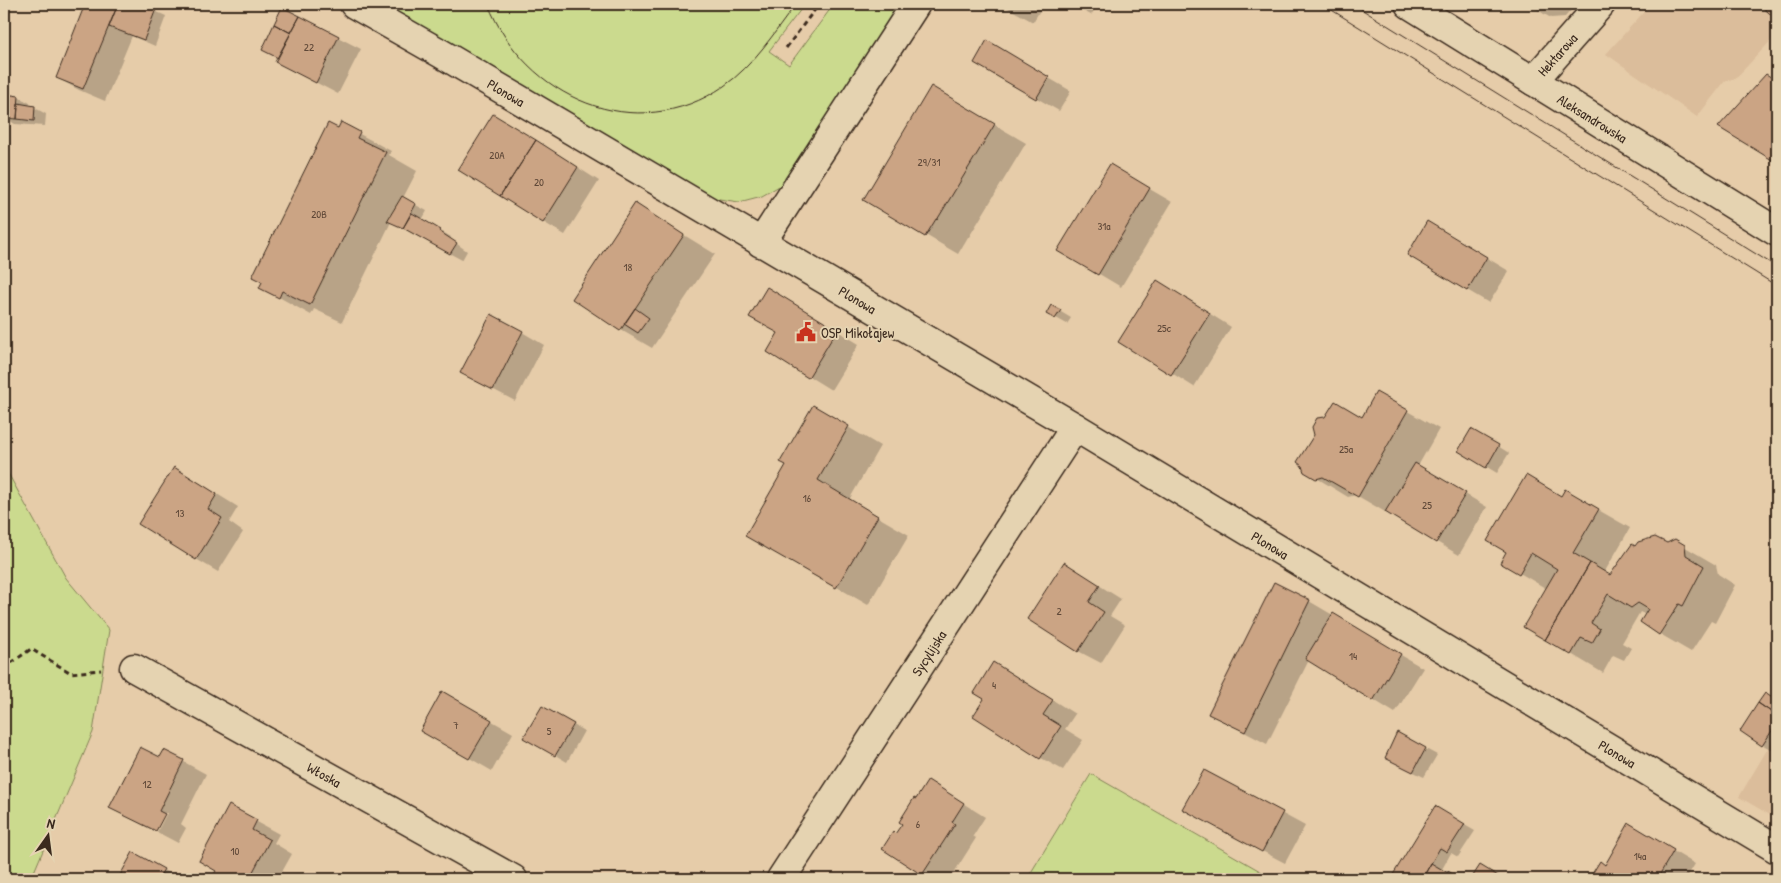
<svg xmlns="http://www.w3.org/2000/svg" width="1781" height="883" viewBox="0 0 1781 883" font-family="'Patrick Hand',sans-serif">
  <rect width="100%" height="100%" fill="#e6cca9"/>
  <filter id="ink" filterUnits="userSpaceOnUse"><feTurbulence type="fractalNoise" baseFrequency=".02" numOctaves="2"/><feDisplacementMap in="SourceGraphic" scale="10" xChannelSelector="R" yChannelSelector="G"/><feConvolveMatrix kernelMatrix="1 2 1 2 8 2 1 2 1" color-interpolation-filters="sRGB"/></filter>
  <g filter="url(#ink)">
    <path fill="#dbbd9b" d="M 1651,4 L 1777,4 L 1777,34 L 1736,78 L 1725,81 L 1697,117 L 1606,54 Z
      M 1777,733 L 1777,819 L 1739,797 Z"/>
    <path fill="#cbda8e" stroke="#838256" d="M 379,4 L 805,4 L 769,51 L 789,65 L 834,4 L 901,4 L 794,169 L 781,185 L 762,196 L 739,202 L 713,198 Z
      M 4,466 L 66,578 L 109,630 L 93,732 L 31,879 L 4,879 Z
      M 1091,774 L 1274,879 L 1027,879 Z"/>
    <path fill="#0003" d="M 87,4 L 139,4 L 166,16 L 155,46 L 132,36 L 105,101 L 79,90 L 57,78 Z
      M 1001,4 L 1044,4 L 1033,22 Z
      M 1070,4 L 1099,4 L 1091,15 Z
      M 1527,4 L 1577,4 L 1565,17 L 1551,18 Z
      M 1754,4 L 1777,4 L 1777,19 L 1771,13 Z
      M 283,9 L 361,49 L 338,94 L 277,62 Z
      M 987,42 L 1071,91 L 1059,111 L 975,62 Z
      M 1766,76 L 1777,82 L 1777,161 L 1720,126 Z
      M 931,88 L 1026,143 L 969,237 L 968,237 L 958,254 L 864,199 Z
      M 6,96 L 18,97 L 30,103 L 29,107 L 35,108 L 46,114 L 45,126 L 15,124 L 4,117 Z
      M 341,124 L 391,151 L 389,155 L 417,171 L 403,198 L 427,211 L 422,220 L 451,237 L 450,239 L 467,251 L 462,260 L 391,222 L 342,322 L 314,309 L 311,315 L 261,287 Z
      M 516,128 L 599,181 L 565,235 L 543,222 Z
      M 1110,166 L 1172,202 L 1121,287 L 1059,250 Z
      M 635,205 L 715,254 L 652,348 L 621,330 Z
      M 1450,236 L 1509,271 L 1489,303 L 1467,290 Z
      M 1180,295 L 1231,327 L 1194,387 L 1120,341 Z
      M 790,302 L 859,344 L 831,390 L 768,351 L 779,333 Z
      M 1051,306 L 1071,318 L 1067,324 L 1047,313 Z
      M 522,332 L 544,345 L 515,401 L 462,373 Z
      M 1377,394 L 1439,429 L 1418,466 L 1487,507 L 1459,555 L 1356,495 L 1348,497 L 1305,471 L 1362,418 Z
      M 814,407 L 880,446 L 849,500 L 909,535 L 868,605 L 747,535 L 788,465 Z
      M 1472,430 L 1509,453 L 1497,473 L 1460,451 Z
      M 196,481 L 238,507 L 229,522 L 243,532 L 218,572 L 196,559 Z
      M 1565,491 L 1630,528 L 1604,573 L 1611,577 L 1636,548 L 1667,544 L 1675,541 L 1716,565 L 1718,574 L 1735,585 L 1715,623 L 1711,621 L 1691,652 L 1660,634 L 1646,615 L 1640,612 L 1622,643 L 1631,648 L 1624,660 L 1613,655 L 1603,673 L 1524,626 L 1547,589 L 1501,562 L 1562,497 Z
      M 1086,577 L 1121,599 L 1110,616 L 1125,625 L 1101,663 L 1078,651 Z
      M 1309,601 L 1423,668 L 1395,713 L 1309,660 L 1267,744 L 1210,714 Z
      M 994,663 L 1075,714 L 1065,729 L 1083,740 L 1063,770 L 1041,758 L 985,698 Z
      M 443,693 L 513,733 L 492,771 L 421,730 Z
      M 1766,695 L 1777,701 L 1777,746 L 1774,751 L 1763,745 Z
      M 542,707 L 584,731 L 567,762 L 525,737 Z
      M 1398,734 L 1437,755 L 1424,777 L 1397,764 Z
      M 164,751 L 206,774 L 181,824 L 186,828 L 178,843 L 157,832 L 167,813 L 164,813 L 154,831 L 111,808 L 160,759 Z
      M 1204,771 L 1305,826 L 1285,863 L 1206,822 Z
      M 929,782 L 985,817 L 973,836 L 976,838 L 950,879 L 933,879 L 884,848 L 896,835 Z
      M 230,807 L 279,834 L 274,843 L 292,854 L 278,879 L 213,879 L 218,870 Z
      M 1435,808 L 1475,831 L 1458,857 L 1451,853 L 1441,871 L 1459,879 L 1395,879 L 1392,878 Z
      M 1629,825 L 1695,864 L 1686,879 L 1591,879 L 1600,863 L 1605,866 Z
      M 134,853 L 179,879 L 119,879 Z"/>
    <path fill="#cba484" stroke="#3b2a1e" d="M 85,4 L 118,4 L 83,89 L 56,78 Z
      M 118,4 L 142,4 L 156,9 L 144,40 L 109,27 Z
      M 1759,4 L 1777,4 L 1777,20 Z
      M 282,7 L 300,16 L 291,33 L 274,24 Z
      M 300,16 L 339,36 L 316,83 L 275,62 Z
      M 274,24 L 291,33 L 278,58 L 262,50 Z
      M 987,40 L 1049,77 L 1036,99 L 974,63 Z
      M 1766,74 L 1777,81 L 1777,163 L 1718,127 Z
      M 931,86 L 995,124 L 937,220 L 936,219 L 925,237 L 863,200 Z
      M 5,94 L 19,96 L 17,119 L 4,118 Z
      M 18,103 L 35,106 L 34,121 L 17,119 Z
      M 493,114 L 536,140 L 500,196 L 458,170 Z
      M 341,122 L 360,132 L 357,138 L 386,152 L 310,305 L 282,291 L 279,298 L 259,288 L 262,282 L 252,277 L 328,123 L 338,128 Z
      M 536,140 L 578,167 L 543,223 L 500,196 Z
      M 1110,164 L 1150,188 L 1098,275 L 1057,251 Z
      M 402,196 L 416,204 L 403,228 L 387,221 Z
      M 635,203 L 684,235 L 620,331 L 572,299 Z
      M 412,213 L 441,230 L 439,231 L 457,243 L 450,254 L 403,228 Z
      M 1427,221 L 1487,257 L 1467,291 L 1407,255 Z
      M 1157,280 L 1210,313 L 1171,375 L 1118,342 Z
      M 767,287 L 837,330 L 808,378 L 767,352 L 778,333 L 749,317 Z
      M 1051,305 L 1061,310 L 1055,319 L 1046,314 Z
      M 635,308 L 649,318 L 638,333 L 624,324 Z
      M 491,314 L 523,331 L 493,390 L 460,373 Z
      M 1376,392 L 1408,410 L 1358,497 L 1323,477 L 1316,479 L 1304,472 L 1302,466 L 1297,462 L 1314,435 L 1312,427 L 1317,418 L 1325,417 L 1335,401 L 1362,417 Z
      M 813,405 L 849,426 L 818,480 L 878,516 L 836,588 L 745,536 L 786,465 L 780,462 Z
      M 1471,429 L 1499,445 L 1486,468 L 1458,451 Z
      M 1415,463 L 1466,493 L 1436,543 L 1385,512 Z
      M 174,467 L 217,494 L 208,509 L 222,518 L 196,560 L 138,524 Z
      M 1526,475 L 1561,496 L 1565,489 L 1599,509 L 1573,553 L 1590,563 L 1545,640 L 1523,627 L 1557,569 L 1531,553 L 1519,574 L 1500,563 L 1506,552 L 1487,541 Z
      M 1655,537 L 1667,543 L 1675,539 L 1685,545 L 1686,555 L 1704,566 L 1683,606 L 1679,604 L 1659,635 L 1640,622 L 1648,609 L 1638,603 L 1631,608 L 1608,594 L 1591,623 L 1600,629 L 1592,643 L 1581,638 L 1571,655 L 1545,640 L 1590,563 L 1610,575 L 1632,544 L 1635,546 L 1638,542 Z
      M 1064,562 L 1100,585 L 1089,602 L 1104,612 L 1078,652 L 1027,619 Z
      M 1274,582 L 1310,600 L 1245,732 L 1208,714 Z
      M 1333,613 L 1401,654 L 1373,701 L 1305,659 Z
      M 993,662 L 1053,700 L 1043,715 L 1061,726 L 1040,759 L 973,716 L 984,699 L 974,693 Z
      M 442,691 L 492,720 L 469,759 L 420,731 Z
      M 1765,693 L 1777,701 L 1777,716 L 1758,703 Z
      M 1758,703 L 1777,716 L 1777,723 L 1762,746 L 1740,731 Z
      M 542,706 L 574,724 L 555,756 L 523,738 Z
      M 1397,732 L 1426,748 L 1413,772 L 1385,758 Z
      M 140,747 L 160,757 L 164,750 L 184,760 L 159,811 L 165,814 L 156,831 L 109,808 Z
      M 1204,770 L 1283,812 L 1262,852 L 1182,809 Z
      M 928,780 L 964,803 L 952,822 L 955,824 L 922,875 L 882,849 L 893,832 L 895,834 L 902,824 L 899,822 L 914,798 L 916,799 Z
      M 229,805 L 257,820 L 252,830 L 270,840 L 249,879 L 211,879 L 216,871 L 199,861 Z
      M 1435,806 L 1465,824 L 1447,852 L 1440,848 L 1422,879 L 1393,879 L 1391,878 Z
      M 1629,823 L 1674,850 L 1657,879 L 1589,879 L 1600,861 L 1605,865 Z
      M 133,852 L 164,869 L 158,879 L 118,879 Z
      M 1431,863 L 1448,873 L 1448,871 L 1461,879 L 1422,879 Z
      M 1480,865 L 1503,879 L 1471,879 Z"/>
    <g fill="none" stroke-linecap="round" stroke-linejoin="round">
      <defs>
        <g id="street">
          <path id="s1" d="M 354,4 L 442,54 L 1075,427 L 1777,849"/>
          <path id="s2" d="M 1533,81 L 1601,4"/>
          <path d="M 761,243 L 916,4"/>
          <path id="s3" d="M 134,668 L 513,879"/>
          <path id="s4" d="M 781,879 L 1075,427"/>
        </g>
        <g id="secondary">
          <path id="s5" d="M 1409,4 L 1777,232"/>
        </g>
      </defs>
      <use href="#street" stroke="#3b2a1e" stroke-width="31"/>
      <use href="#secondary" stroke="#3b2a1e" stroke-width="31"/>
      <path stroke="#3b2a1e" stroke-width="3" stroke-dasharray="5 4" stroke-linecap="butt" d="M 786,48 L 819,4
        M 4,668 L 31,649 L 71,673 L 101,670"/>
      <use href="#street" stroke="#e5d3b1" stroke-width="28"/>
      <use href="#secondary" stroke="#e5d3b1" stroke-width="28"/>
      <path stroke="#3b2a1e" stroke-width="1" d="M 488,4 C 525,98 636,147 724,86 C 754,65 774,33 796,4
        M 1322,4 L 1777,286
        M 1353,4 L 1777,267"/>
    </g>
  </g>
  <defs>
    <symbol id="civic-bare" viewBox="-9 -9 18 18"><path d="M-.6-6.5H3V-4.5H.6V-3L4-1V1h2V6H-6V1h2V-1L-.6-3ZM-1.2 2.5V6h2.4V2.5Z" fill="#c8321e" stroke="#e5d3b1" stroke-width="2.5" paint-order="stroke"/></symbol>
  </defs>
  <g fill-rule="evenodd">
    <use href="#civic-bare" x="792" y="318" width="28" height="28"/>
  </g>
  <g text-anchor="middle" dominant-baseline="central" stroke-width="4" stroke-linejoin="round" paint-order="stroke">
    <g font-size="11" fill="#5f4838">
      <text x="309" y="47">22</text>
      <text x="497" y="155">20A</text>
      <text x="929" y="162">29/31</text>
      <text x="539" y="182">20</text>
      <text x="319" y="214">20B</text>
      <text x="1104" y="226">31a</text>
      <text x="628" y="267">18</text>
      <text x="1164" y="328">25c</text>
      <text x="1346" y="449">25a</text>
      <text x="807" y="498">16</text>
      <text x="1427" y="505">25</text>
      <text x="180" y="513">13</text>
      <text x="1059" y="611">2</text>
      <text x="1353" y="656">14</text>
      <text x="994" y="685">4</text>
      <text x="456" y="725">7</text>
      <text x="549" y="731">5</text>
      <text x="147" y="784">12</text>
      <text x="918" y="824">6</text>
      <text x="235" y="851">10</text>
      <text x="1640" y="856">14a</text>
    </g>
    <g font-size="14" fill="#3b2a1e" stroke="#e5d3b1">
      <text stroke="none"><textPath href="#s2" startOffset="36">Hektarowa</textPath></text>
      <text stroke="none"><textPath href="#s1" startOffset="176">Plonowa</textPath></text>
      <text stroke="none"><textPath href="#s5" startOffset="216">Aleksandrowska</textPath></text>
      <text stroke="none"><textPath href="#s1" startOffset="584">Plonowa</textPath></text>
      <text stroke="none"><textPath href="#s1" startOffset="1064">Plonowa</textPath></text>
      <text stroke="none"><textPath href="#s4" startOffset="270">Sycylijska</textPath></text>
      <text stroke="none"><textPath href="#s1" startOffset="1469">Plonowa</textPath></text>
      <text stroke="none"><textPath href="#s3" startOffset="218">Włoska</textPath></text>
    </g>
    <g font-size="14" fill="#3b2a1e" stroke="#e5d3b1" text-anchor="start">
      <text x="821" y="332">OSP Mikołajew</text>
    </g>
  </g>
  <rect width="1781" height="883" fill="none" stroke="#e5d3b1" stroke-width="20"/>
  <rect x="10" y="10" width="1761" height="863" fill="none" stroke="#3b2a1e" stroke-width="2" filter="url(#ink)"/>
  <g transform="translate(48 836) rotate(14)" stroke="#e5d3b1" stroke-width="4" paint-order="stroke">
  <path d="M0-4L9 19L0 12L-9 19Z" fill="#3b2a1e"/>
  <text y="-8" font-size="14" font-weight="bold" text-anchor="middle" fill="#3b2a1e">N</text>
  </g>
</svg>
